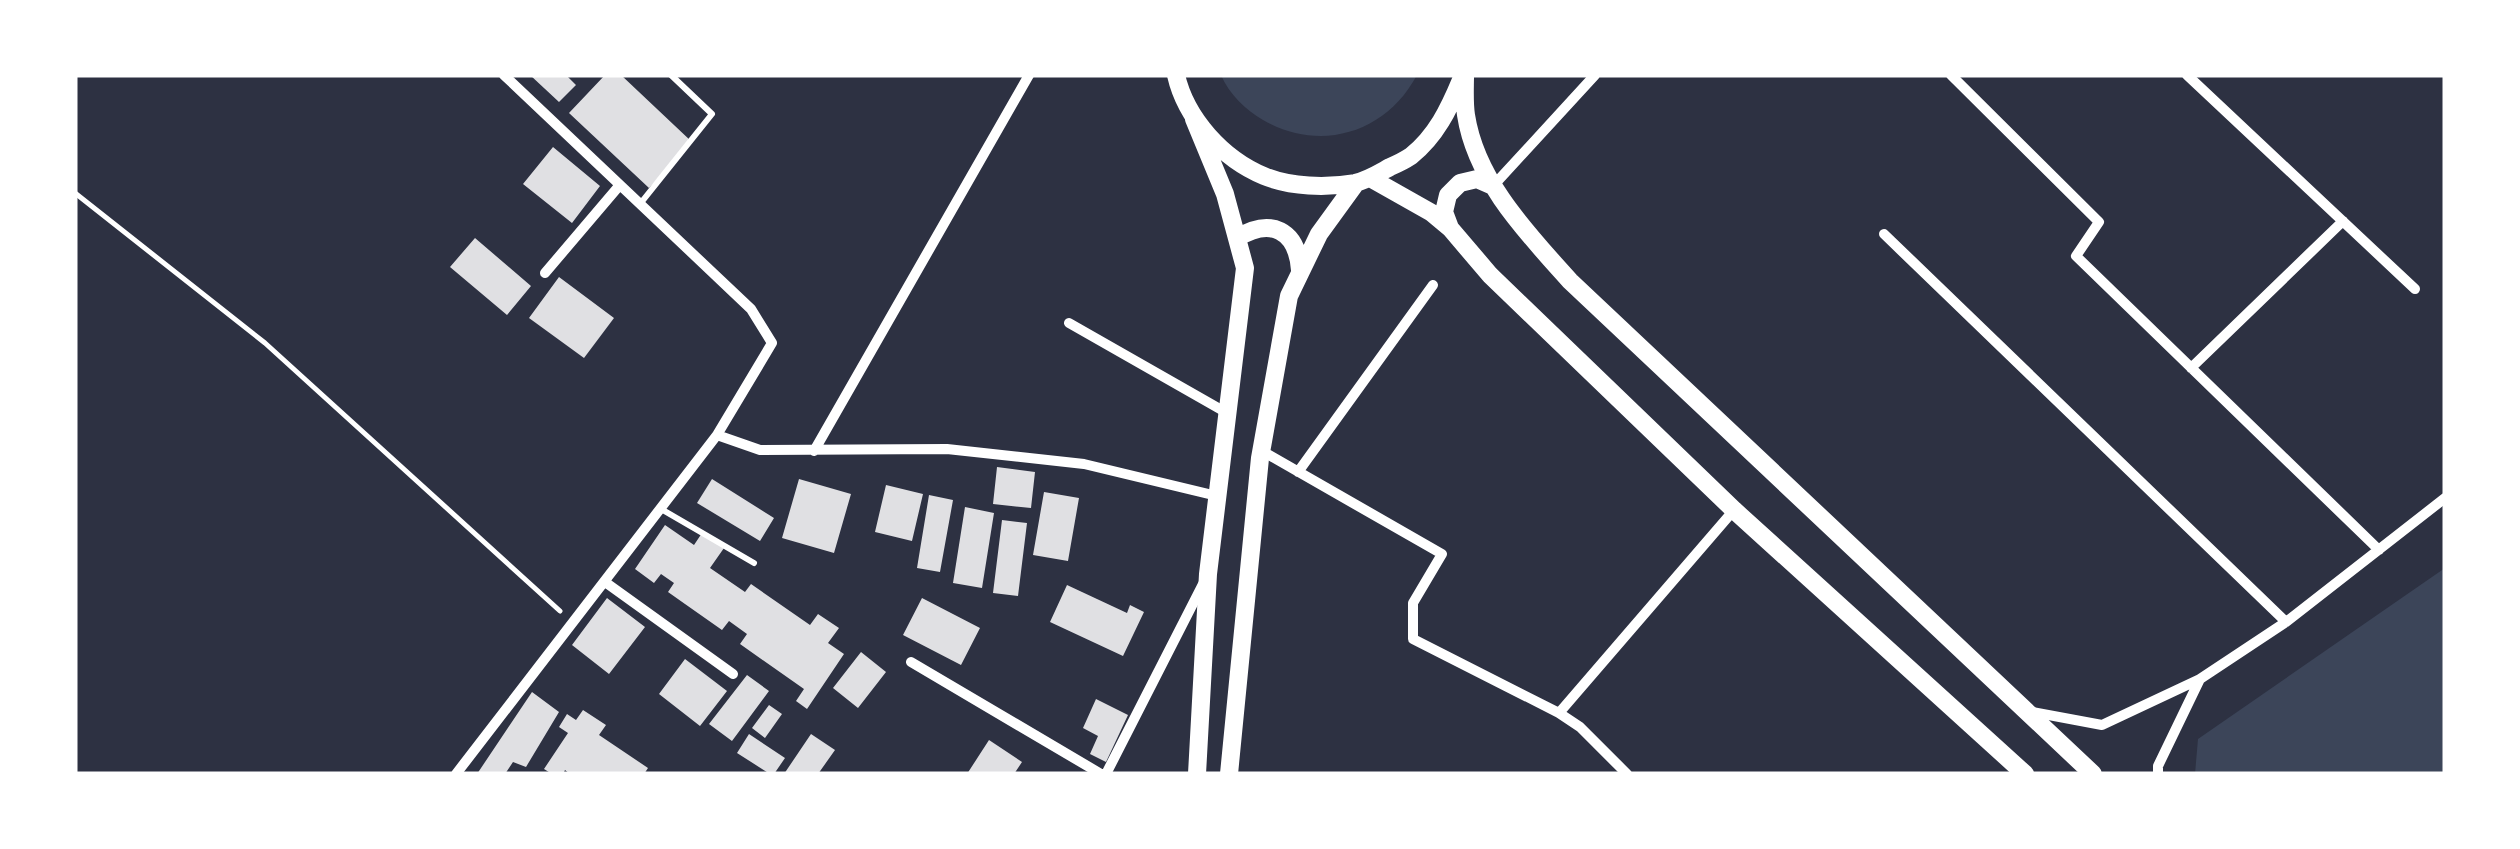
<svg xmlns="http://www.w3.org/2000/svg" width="2520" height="849" viewBox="0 0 2520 849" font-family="Montserrat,sans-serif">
  <rect width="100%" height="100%" fill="#2d3142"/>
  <path fill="#3c4559" d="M 1221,75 L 1417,75 C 1386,133 1321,153 1263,120 C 1246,110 1229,94 1221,75 Z
    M 2445,568 L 2445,774 L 2195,774 L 2198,739 Z"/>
  <path fill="#e0e0e3" d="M 530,75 L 566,75 L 576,85 L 559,102 Z
    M 605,75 L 621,75 L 692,142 L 649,188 L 569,113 Z
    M 553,147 L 600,186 L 572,223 L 523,184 Z
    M 475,238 L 531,286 L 507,315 L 450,267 Z
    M 559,277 L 614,318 L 584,358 L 529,318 Z
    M 997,467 L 1035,472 L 1031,508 L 993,504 Z
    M 712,479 L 774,518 L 760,541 L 697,503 Z
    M 799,479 L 851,494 L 834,553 L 782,538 Z
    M 886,485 L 923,494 L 912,541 L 875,532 Z
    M 1044,492 L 1079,498 L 1068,561 L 1033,555 Z
    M 929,495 L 953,500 L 940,572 L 917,568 Z
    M 965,507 L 994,513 L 982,588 L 953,583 Z
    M 1002,520 L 1027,523 L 1018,596 L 993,593 Z
    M 665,525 L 694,545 L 702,533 L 724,548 L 710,568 L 745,592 L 751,584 L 810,625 L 818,614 L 839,628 L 828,643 L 844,654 L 807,709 L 796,701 L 804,689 L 740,644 L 747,634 L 729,621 L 722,630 L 685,604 L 668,592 L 674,583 L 661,574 L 654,583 L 635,569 Z
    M 1067,585 L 1127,613 L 1130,605 L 1144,612 L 1123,656 L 1050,622 Z
    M 607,598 L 645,627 L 609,674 L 572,645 Z
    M 922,598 L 980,628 L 961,665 L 903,635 Z
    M 861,652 L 886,672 L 858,708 L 833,688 Z
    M 685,659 L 727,691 L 700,726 L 659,694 Z
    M 747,675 L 769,691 L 732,741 L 709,724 Z
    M 532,692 L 559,712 L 526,767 L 513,762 L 505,774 L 477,774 Z
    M 1096,699 L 1128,715 L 1106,762 L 1090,754 L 1098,736 L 1083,728 Z
    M 769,705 L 782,714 L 765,738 L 752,728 Z
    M 583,710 L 606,725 L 599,735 L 648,768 L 644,774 L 570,774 L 565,770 L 563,774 L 552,774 L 544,769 L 568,733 L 559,727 L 567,714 L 576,720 Z
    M 749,734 L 785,758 L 774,774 L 770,774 L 737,753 Z
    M 811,734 L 835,750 L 818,774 L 784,774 Z
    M 989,740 L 1022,762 L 1014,774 L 967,774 Z"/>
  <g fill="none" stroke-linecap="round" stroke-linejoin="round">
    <path stroke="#fff" stroke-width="5" d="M 75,193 L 265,343 L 560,611"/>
    <path stroke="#fff" stroke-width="6" d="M 640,204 L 712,114 L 671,75
      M 661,509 L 754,563"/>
    <path stroke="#fff" stroke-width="10" d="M 1951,75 L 2099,222 L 2076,256 L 2379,550
      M 2187,75 L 2415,289
      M 1493,186 L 1595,75
      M 1884,234 L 2286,622
      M 545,273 L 619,186
      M 1069,323 L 1227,413
      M 2191,368 L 2343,221
      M 717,435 L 760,450 L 947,449 L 1084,464 L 1217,496
      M 814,451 L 1029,75
      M 1262,451 L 1442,554 L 1413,603 L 1413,639 L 1559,713 L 1580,727 L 1627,774
      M 1298,472 L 1433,285
      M 605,582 L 733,674
      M 911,662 L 1101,774
      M 2200,679 L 2286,622 L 2445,498
      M 2032,712 L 2102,725 L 2200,679 L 2158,766 L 2158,774
      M 1559,713 L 1734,510
      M 456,774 L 717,435 L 772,343 L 751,309 L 504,75
      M 1106,774 L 1203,584"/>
    <path stroke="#fff" stroke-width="18" d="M 1176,75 C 1186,119 1223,159 1264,176 C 1291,187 1326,188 1355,183 C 1368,180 1379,173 1390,167 C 1397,164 1405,160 1411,156 C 1436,136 1449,109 1461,80
      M 1465,75 C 1465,88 1464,102 1466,115 C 1476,181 1528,234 1570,281 L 2093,774
      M 1194,119 L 1225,194 L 1245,268 L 1208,574 L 1197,774
      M 1370,178 L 1432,213 L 1450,228 L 1490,275 L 1734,510 L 2025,774
      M 1450,228 L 1444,212 L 1448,195 L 1460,183 L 1477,179 L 1493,186
      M 1237,238 C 1271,217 1297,230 1300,270
      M 1229,774 L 1260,458 L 1289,296 L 1319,234 L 1356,183"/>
  </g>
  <rect width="2520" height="849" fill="none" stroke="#ffffff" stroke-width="155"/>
</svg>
